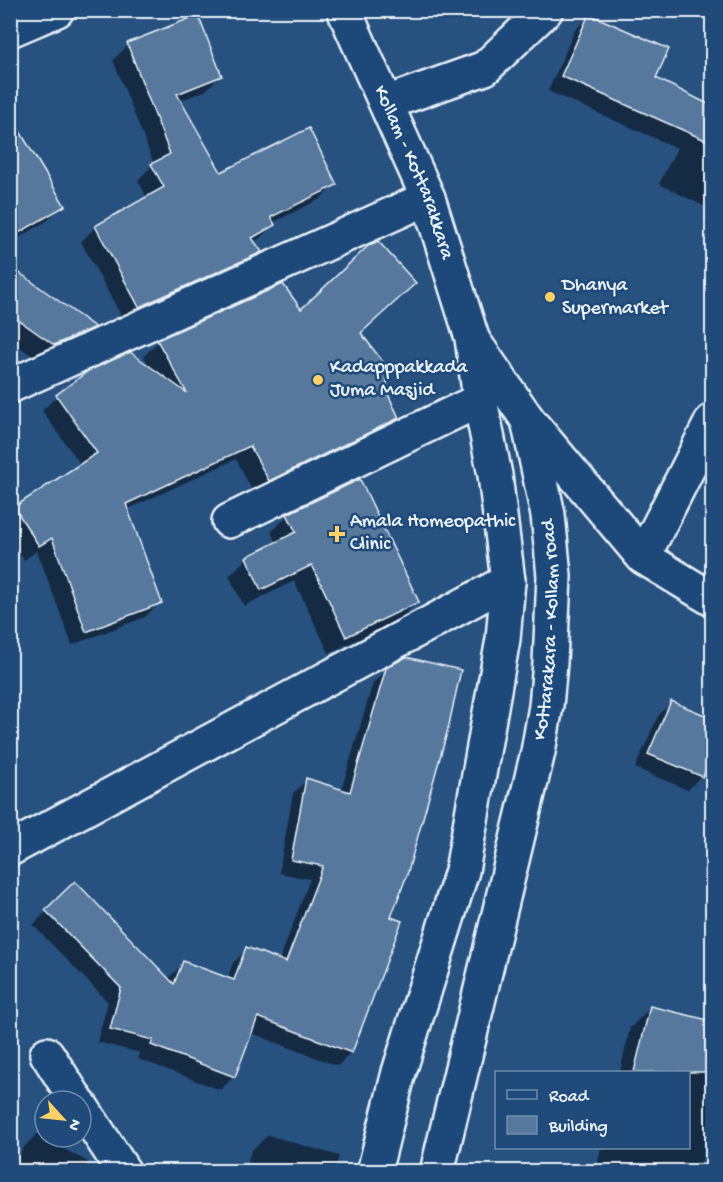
<svg xmlns="http://www.w3.org/2000/svg" width="723" height="1182" viewBox="0 0 723 1182" font-family="'Gochi Hand',sans-serif">
  <rect width="100%" height="100%" fill="#27517f"/>
  <filter id="ink" filterUnits="userSpaceOnUse"><feTurbulence type="fractalNoise" baseFrequency=".0167" numOctaves="2"/><feDisplacementMap in="SourceGraphic" scale="12" xChannelSelector="R" yChannelSelector="G"/><feConvolveMatrix kernelMatrix="1 2 1 2 8 2 1 2 1" color-interpolation-filters="sRGB"/></filter>
  <g filter="url(#ink)">
    <path fill="#0007" d="M 590,15 L 654,79 L 712,108 L 712,232 L 703,227 L 712,210 L 659,184 L 677,148 L 548,91 L 575,30 Z
      M 128,45 L 220,76 L 205,91 L 179,101 L 221,174 L 335,184 L 320,199 L 272,223 L 273,225 L 259,239 L 253,242 L 260,252 L 245,267 L 124,321 L 81,242 L 95,227 L 147,198 L 138,180 L 154,164 L 113,60 Z
      M 10,124 L 63,205 L 47,221 L 10,243 Z
      M 10,268 L 93,327 L 78,342 L 38,360 L 10,340 Z
      M 301,311 L 360,334 L 397,418 L 383,432 L 254,494 L 236,459 L 126,510 L 160,602 L 145,617 L 72,645 L 37,551 L 24,560 L 10,539 L 10,513 L 15,508 L 81,465 L 42,411 L 57,396 L 89,373 L 151,370 L 144,356 L 158,342 Z
      M 359,481 L 417,602 L 400,619 L 329,653 L 294,581 L 244,606 L 229,576 L 246,559 L 277,544 L 271,532 L 288,515 Z
      M 387,669 L 389,918 L 351,1052 L 338,1066 L 251,1033 L 234,1076 L 221,1090 L 138,1059 L 140,1053 L 97,1042 L 108,1002 L 33,925 L 75,883 L 168,980 L 170,977 L 183,963 L 227,979 L 233,963 L 247,949 L 279,961 L 310,879 L 279,873 L 293,793 L 307,780 L 341,791 L 373,683 Z
      M 671,702 L 712,720 L 712,750 L 701,776 L 688,790 L 635,768 L 658,716 Z
      M 651,1007 L 712,1022 L 712,1172 L 596,1172 L 601,1148 L 688,1148 L 688,1072 L 620,1072 L 630,1028 Z
      M 37,1134 L 88,1162 L 82,1172 L 11,1172 L 24,1147 Z
      M 268,1135 L 339,1156 L 334,1172 L 245,1172 L 251,1151 Z"/>
    <path fill="#57789d" stroke="#e8f1f8" stroke-width="1.5" d="M 589,14 L 669,49 L 656,78 L 712,106 L 712,143 L 561,76 Z
      M 198,15 L 222,76 L 177,94 L 221,172 L 309,128 L 337,185 L 271,217 L 275,225 L 252,238 L 262,252 L 139,307 L 95,226 L 164,187 L 151,164 L 170,154 L 127,43 Z
      M 10,115 L 65,206 L 10,238 Z
      M 378,241 L 416,283 L 361,333 L 386,366 L 388,394 L 399,418 L 269,481 L 250,446 L 126,504 L 162,603 L 86,632 L 52,538 L 39,546 L 14,507 L 97,453 L 56,395 L 88,371 L 130,352 L 187,393 L 157,340 L 283,284 L 301,309 L 368,246 Z
      M 10,266 L 95,327 L 54,345 L 10,314 Z
      M 360,479 L 419,602 L 346,637 L 312,565 L 261,590 L 246,557 L 296,532 L 287,514 Z
      M 406,657 L 461,670 L 448,729 L 407,875 L 391,917 L 402,921 L 352,1053 L 258,1017 L 235,1077 L 151,1045 L 153,1040 L 110,1029 L 121,988 L 45,910 L 75,881 L 174,984 L 183,961 L 234,980 L 246,947 L 286,962 L 323,866 L 291,860 L 306,778 L 350,792 L 386,668 Z
      M 671,701 L 712,718 L 712,754 L 703,777 L 648,754 Z
      M 650,1006 L 712,1021 L 712,1072 L 634,1072 Z"/>
    <g fill="none" stroke-linecap="round" stroke-linejoin="round">
      <defs>
        <path id="street" d="M 10,30 L 57,10
          M 386,103 L 485,68 L 546,10
          M 10,386 L 428,198
          M 528,420 L 643,557 L 712,599
          M 229,521 L 480,400
          M 643,557 L 712,421
          M 10,849 L 508,581
          M 47,1054 L 77,1101
          M 81,1106 L 124,1172"/>
        <g id="primary">
          <path id="s1" d="M 344,10 L 428,198 L 472,338 L 480,400 L 495,475 L 508,581 L 503,639 L 462,871 L 399,1072 L 374,1172"/>
          <path id="s2" d="M 437,1172 L 538,752 L 546,706 L 550,663 L 554,576 L 548,515 L 528,420 L 474,342"/>
        </g>
      </defs>
      <use href="#street" stroke="#e8f1f8" stroke-width="38"/>
      <use href="#primary" stroke="#e8f1f8" stroke-width="38"/>
      <use href="#street" stroke="#1f4a7a" stroke-width="33"/>
      <use href="#primary" stroke="#1f4a7a" stroke-width="33"/>
    </g>
  </g>
  <g fill="#ffd166" stroke="#1f4a7a" stroke-width="2">
    <circle cx="550" cy="297" r="6"/>
    <circle cx="318" cy="380" r="6"/>
    <path d="M334 525h6v6h6v6h-6v6h-6v-6h-6v-6h6z"/>
  </g>
  <g text-anchor="middle" dominant-baseline="central" stroke-width="5" stroke-linejoin="round" paint-order="stroke">
    <g font-size="20" fill="#e8f1f8" stroke="#1f4a7a">
      <text stroke="none"><textPath href="#s1" startOffset="177">Kollam - Kottarakkara</textPath></text>
      <text stroke="none"><textPath href="#s2" startOffset="555">Kottarakara - Kollam road</textPath></text>
    </g>
    <g font-size="20" fill="#e8f1f8" stroke="#1f4a7a" text-anchor="start">
      <text x="562" y="286">Dhanya<tspan x="562" dy="23">Supermarket</tspan></text>
      <text x="330" y="368">Kadapppakkada<tspan x="330" dy="23">Juma Masjid</tspan></text>
      <text x="350" y="522">Amala Homeopathic<tspan x="350" dy="23">Clinic</tspan></text>
    </g>
  </g>
  <rect width="723" height="1182" fill="none" stroke="#1f4a7a" stroke-width="36"/>
  <rect x="18" y="18" width="687" height="1146" fill="none" stroke="#e8f1f8" stroke-width="2" filter="url(#ink)"/>
  <rect x="495" y="1071" width="195" height="78" fill="#1f4a7a" stroke="#6f8dac" stroke-width="1.5"/>
  <rect x="507" y="1090" width="30" height="9" fill="#1f4a7a" stroke="#6f8dac" stroke-width="1.5"/>
  <text x="549" y="1101" font-size="18" fill="#e8f1f8">Road</text>
  <rect x="507" y="1116" width="30" height="18" fill="#57789d" stroke="#6f8dac" stroke-width="1.5"/>
  <text x="549" y="1131" font-size="18" fill="#e8f1f8">Building</text>
  <g transform="translate(63 1119) rotate(117)"><circle r="28" fill="#1f4a7a" stroke="#6f8dac" stroke-width="1.5"/>
  <path d="M0-4.5L10 22L0 15L-10 22Z" fill="#ffd166"/>
  <text y="-9" font-size="16" font-weight="bold" text-anchor="middle" fill="#e8f1f8">N</text>
  </g>
</svg>
